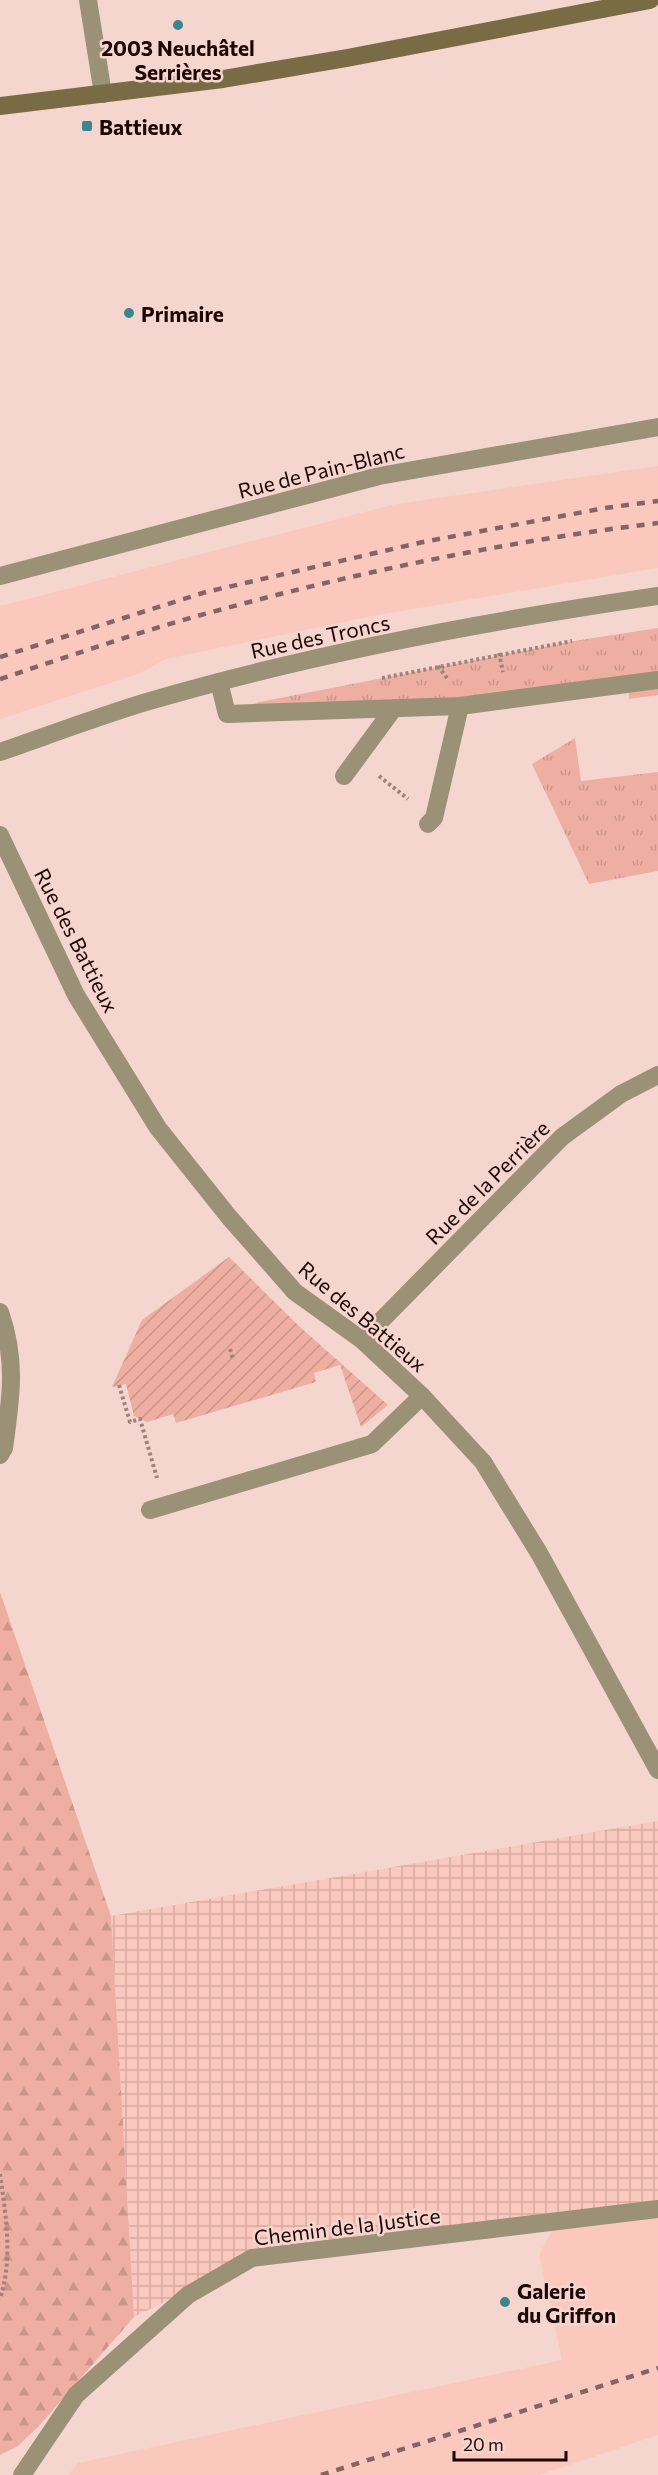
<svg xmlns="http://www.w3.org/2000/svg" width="658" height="2475" viewBox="0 0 658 2475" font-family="Commissioner,sans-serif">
  <defs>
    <pattern id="industrial-grid" width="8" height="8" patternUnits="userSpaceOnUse" patternTransform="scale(1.5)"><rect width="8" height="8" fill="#fbc8be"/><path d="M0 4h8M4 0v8" fill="none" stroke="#d7aaa2"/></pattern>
    <pattern id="grass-tufts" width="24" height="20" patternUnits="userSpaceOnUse" patternTransform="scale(1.5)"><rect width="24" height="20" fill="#eeafa2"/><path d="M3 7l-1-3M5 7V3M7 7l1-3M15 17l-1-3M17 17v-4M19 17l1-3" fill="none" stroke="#cc958a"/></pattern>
    <pattern id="forest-firs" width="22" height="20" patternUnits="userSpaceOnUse" patternTransform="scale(1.5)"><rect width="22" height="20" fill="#eeafa2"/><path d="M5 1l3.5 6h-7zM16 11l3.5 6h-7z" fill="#cc958a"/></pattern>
    <pattern id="garden-furrows" width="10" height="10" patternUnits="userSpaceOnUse" patternTransform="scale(1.5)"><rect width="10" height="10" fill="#eeafa2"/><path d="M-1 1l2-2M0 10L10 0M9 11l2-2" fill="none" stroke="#cc958a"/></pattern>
  </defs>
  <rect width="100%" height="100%" fill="#f5d6cf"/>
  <path fill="#fbc8be" d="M 658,466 L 658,568 L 378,615 L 166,659 L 138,674 L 0,719 L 0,606 L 396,504 Z
    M 658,2209 L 658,2435 L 539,2475 L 68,2475 L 78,2463 L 562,2360 L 539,2254 L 557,2222 Z"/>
  <path fill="url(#industrial-grid)" d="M 658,1821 L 658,2209 L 253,2258 L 134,2317 L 111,1916 Z"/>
  <path fill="url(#grass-tufts)" d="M 658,628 L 658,695 L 629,699 L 628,684 L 460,706 L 227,714 L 259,702 L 574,641 Z
    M 575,738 L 581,781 L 658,772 L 658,871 L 589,884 L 532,764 Z"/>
  <path fill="url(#forest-firs)" d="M 0,1592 L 111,1916 L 134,2317 L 38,2427 L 18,2446 L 0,2455 Z"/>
  <path fill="url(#garden-furrows)" d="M 229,1257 L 300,1327 L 388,1405 L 361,1427 L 340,1365 L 314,1373 L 316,1382 L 176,1423 L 173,1414 L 147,1422 L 134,1416 L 126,1384 L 112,1387 L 142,1320 Z"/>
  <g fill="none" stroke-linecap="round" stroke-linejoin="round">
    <path stroke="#9e827c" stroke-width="4" stroke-dasharray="3 3" stroke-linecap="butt" d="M 499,653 L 503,672
      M 438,666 L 447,678
      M 382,678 L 572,641
      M 379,776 L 408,799
      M 230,1349 L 233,1359
      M 119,1385 L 130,1422 L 140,1419 L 157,1478
      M 0,2174 C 6,2216 13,2258 0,2299"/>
    <path stroke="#9a9177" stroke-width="18" d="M 219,682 L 227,714 L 460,706 L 658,680
      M 344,776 L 394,708
      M 428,824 L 434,818 L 460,706
      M 150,1510 L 372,1444 L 422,1396"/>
    <path stroke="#9a9177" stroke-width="18" d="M 88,0 L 103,94
      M 0,576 L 379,476 L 658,427
      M 0,752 C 49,735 97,717 146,702 C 313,653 486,621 658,596
      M 0,835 L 76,995 L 158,1128 L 229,1217 L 295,1292 L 362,1340 L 422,1396 L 483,1462 L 539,1553 L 658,1770
      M 0,1312 C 17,1361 11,1398 4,1448 L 0,1455
      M 362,1340 L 562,1137 L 621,1094 L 658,1075
      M 22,2475 L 76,2395 L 188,2295 L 252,2258 L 658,2209"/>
    <path stroke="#796c45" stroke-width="18" d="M 0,106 L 223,79 L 347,58 L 650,0"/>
    <path stroke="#816661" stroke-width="4.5" stroke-dasharray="8 8" stroke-linecap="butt" d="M 0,657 L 206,592 L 423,542 L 605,508 L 658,501
      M 0,679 C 70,656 141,631 212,612 C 358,572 508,541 658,523
      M 321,2475 L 658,2368"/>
  </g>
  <g fill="#3e8390" stroke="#f5d6cf" stroke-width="2">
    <circle cx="178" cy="25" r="6"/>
    <rect x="81" y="120" width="12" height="12" rx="3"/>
    <circle cx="129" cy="313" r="6"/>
    <circle cx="505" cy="2302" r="6"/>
  </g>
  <g text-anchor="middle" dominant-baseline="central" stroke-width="5" stroke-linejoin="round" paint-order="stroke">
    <g font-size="21" font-weight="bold" fill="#1e0603" stroke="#f5d6cf" text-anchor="start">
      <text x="178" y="47" text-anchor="middle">2003 Neuchâtel<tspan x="178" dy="24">Serrières</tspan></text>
      <text x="99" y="126">Battieux</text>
      <text x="141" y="313">Primaire</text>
      <text x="517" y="2290">Galerie<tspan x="517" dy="24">du Griffon</tspan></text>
    </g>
    <g font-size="21" fill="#1e0603" stroke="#f5d6cf">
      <text transform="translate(321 470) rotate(-14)">Rue de Pain-Blanc</text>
      <text transform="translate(320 636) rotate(-12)">Rue des Troncs</text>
      <text transform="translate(77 940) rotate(63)">Rue des Battieux</text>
      <text transform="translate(487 1182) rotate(-45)">Rue de la Perrière</text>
      <text transform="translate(363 1316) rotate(40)">Rue des Battieux</text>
      <text transform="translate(347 2226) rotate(-7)">Chemin de la Justice</text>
    </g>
  </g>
  <path d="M454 2451v9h112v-9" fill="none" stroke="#1e0603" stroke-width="3"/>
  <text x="463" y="2451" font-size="18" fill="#1e0603" stroke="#f5d6cf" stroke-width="4.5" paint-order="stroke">20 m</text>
</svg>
